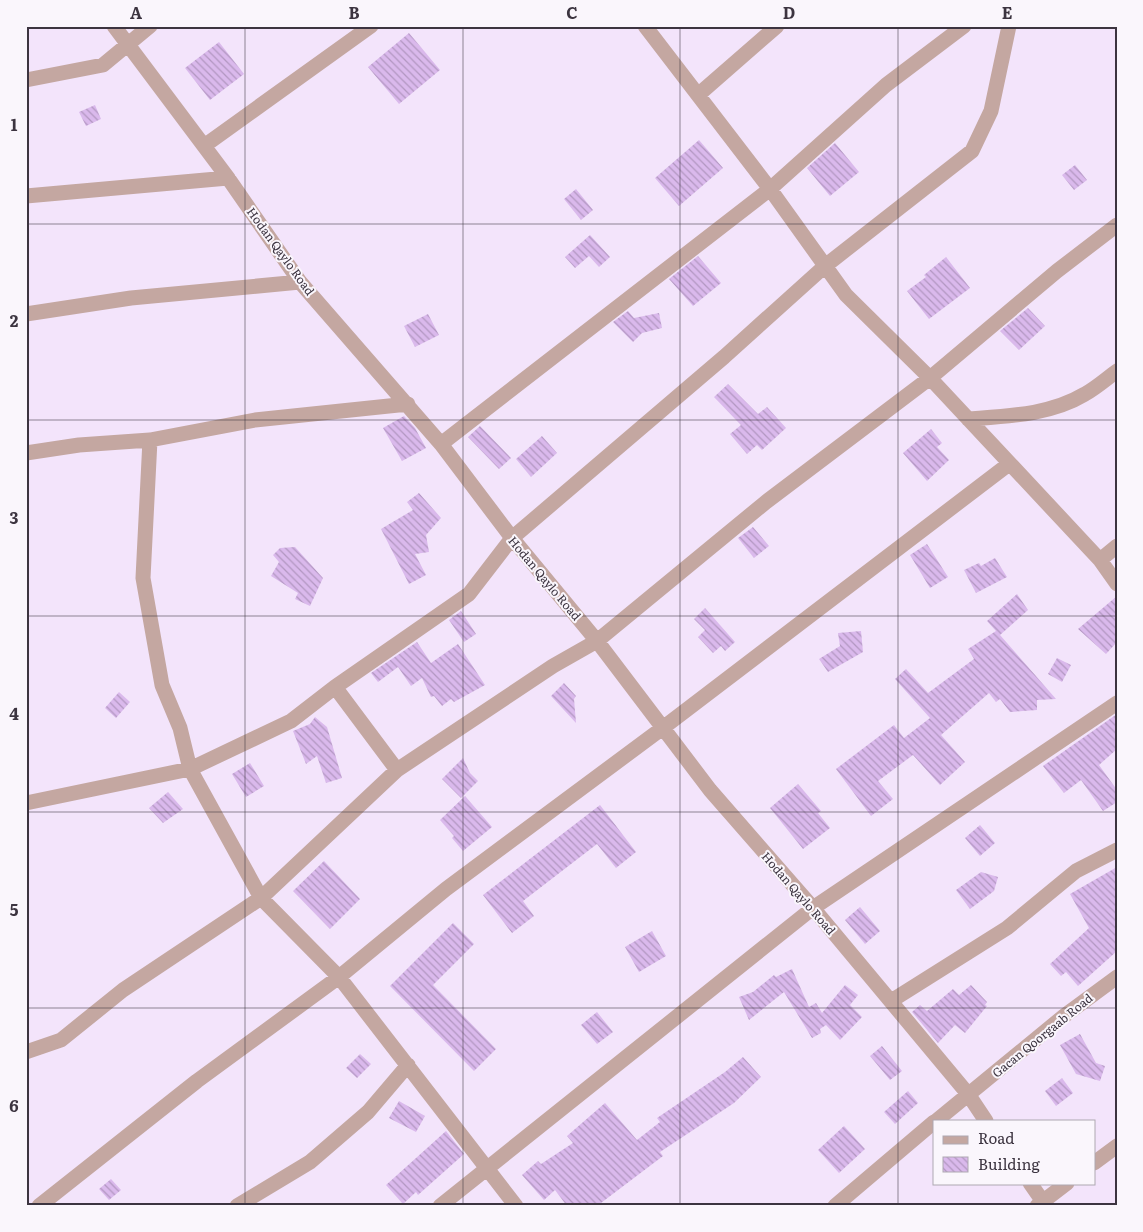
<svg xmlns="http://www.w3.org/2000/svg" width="1143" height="1232" viewBox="0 0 1143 1232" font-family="Literata,serif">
  <defs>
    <pattern id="building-back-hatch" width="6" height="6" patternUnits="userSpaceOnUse" patternTransform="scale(1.25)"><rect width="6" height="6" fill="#dab9ec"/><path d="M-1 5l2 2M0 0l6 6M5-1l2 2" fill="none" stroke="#b297c1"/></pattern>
  </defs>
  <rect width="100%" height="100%" fill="#f3e4fb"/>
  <path fill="url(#building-back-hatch)" d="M 409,33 L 440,70 L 399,104 L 368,67 Z
    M 219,42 L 244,74 L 210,100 L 185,68 Z
    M 95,105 L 101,119 L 86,126 L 79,112 Z
    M 699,140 L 723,168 L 679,206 L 655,178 Z
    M 835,143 L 859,172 L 830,196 L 807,168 Z
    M 1075,165 L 1087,180 L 1074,190 L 1062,175 Z
    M 576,189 L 593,210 L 581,220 L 564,199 Z
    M 590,235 L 610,257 L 599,267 L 589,256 L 575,268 L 565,257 Z
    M 698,256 L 721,283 L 693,306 L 669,279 Z
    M 946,257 L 970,288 L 929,319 L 907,291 L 926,277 L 924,275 Z
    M 1028,308 L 1045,326 L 1019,350 L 1000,331 Z
    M 628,311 L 634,318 L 659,313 L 662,328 L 642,333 L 633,342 L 613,322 Z
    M 428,314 L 439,335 L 415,347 L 404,326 Z
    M 728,384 L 758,414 L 767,407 L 786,428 L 762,450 L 757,445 L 747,454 L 730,434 L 741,425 L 714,397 Z
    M 404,416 L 415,428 L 426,448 L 402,461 L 383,428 Z
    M 480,426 L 511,458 L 499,469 L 468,437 Z
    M 931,429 L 942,443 L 937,447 L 949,460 L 927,481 L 903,453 Z
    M 542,436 L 557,453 L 531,477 L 516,459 Z
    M 419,493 L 441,518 L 426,535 L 429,552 L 415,554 L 426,575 L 409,584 L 381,529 L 413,510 L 407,502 Z
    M 753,527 L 769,546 L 754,558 L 738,538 Z
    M 927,544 L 948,577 L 930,588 L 910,555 Z
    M 295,547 L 323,578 L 310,606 L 295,599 L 298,593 L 271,576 L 279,562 L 273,555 L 280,548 Z
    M 995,558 L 1007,577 L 976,593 L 964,570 L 979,563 L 981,566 Z
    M 1017,594 L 1028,610 L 1000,635 L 1056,699 L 1037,700 L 1037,710 L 1010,712 L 1000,699 L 996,702 L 989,693 L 941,735 L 965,762 L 940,785 L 913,755 L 878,781 L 893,799 L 871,816 L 836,769 L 894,725 L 904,738 L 930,718 L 895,679 L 906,669 L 928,693 L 974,659 L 968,649 L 996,631 L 987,621 Z
    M 1117,596 L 1117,642 L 1106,654 L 1078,629 Z
    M 705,608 L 735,642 L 725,651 L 721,646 L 713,653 L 698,637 L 705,630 L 694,619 Z
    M 461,611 L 476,634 L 464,642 L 449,620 Z
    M 861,631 L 863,652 L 828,672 L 819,659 L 840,646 L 838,633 Z
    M 417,642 L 431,663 L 458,644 L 485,685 L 454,702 L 451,699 L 442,706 L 434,696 L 431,697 L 422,678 L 411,686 L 398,667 L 378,682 L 371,673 Z
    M 1057,658 L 1071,665 L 1062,682 L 1048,674 Z
    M 564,683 L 576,696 L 574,699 L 576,723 L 551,696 Z
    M 119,692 L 130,702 L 116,718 L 105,708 Z
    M 1117,714 L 1117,749 L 1099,765 L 1117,790 L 1117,802 L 1103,811 L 1081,780 L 1064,793 L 1043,766 Z
    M 315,717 L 327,727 L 342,778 L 326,783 L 317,756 L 306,764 L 293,731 L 310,724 Z
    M 463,758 L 470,773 L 478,781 L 461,798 L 442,779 Z
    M 250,763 L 264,786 L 246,797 L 232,774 Z
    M 798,784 L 821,811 L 818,813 L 830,828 L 803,849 L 770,808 Z
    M 168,792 L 183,809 L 163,823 L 149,808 Z
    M 465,796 L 492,827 L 463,851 L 452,838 L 454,836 L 440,820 Z
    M 600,805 L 636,852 L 616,868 L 597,844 L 523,901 L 534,916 L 512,933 L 483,895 Z
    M 980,825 L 995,843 L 980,856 L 965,838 Z
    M 324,861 L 360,899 L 330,929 L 293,891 Z
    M 1117,867 L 1117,951 L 1078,986 L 1066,972 L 1061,976 L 1050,964 L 1089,928 L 1070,894 Z
    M 981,872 L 998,877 L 994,891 L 970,909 L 956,890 Z
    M 860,907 L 880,931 L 865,944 L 845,920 Z
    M 453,923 L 474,944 L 433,985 L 496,1049 L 474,1071 L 390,986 Z
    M 652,931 L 666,956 L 639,972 L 625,947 Z
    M 792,969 L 809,1007 L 816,1003 L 822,1013 L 845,985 L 858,995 L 850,1005 L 862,1017 L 840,1040 L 826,1025 L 820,1029 L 821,1033 L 812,1038 L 784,992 L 749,1020 L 739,997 L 753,992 L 774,975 L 776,977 Z
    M 971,985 L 987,1002 L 985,1005 L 987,1006 L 965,1033 L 955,1025 L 938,1043 L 912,1012 L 920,1005 L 927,1011 L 953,989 L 959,995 Z
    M 597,1012 L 613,1032 L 597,1044 L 581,1025 Z
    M 1080,1034 L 1096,1063 L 1105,1066 L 1100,1081 L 1076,1074 L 1060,1045 Z
    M 882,1046 L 902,1071 L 890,1080 L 870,1056 Z
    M 360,1054 L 371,1064 L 357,1078 L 346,1068 Z
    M 743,1057 L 761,1077 L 734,1103 L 660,1152 L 663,1156 L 597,1206 L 567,1206 L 555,1190 L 544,1200 L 522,1175 L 538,1161 L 541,1164 L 573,1143 L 567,1136 L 605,1103 L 637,1140 L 660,1122 L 657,1118 L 725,1072 Z
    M 1062,1078 L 1073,1093 L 1056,1106 L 1045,1091 Z
    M 908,1091 L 918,1103 L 895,1124 L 884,1112 Z
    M 399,1101 L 425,1116 L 416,1132 L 389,1118 Z
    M 844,1126 L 865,1149 L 839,1173 L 818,1150 Z
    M 446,1131 L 464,1154 L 418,1195 L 416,1192 L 403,1204 L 386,1185 Z
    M 111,1179 L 121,1190 L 109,1200 L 99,1189 Z"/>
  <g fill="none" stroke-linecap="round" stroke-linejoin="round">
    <path stroke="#c4a7a1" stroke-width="15" d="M 114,26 L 228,178 L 300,282 L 441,444 L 512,538 L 597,641 L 710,790 L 813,908 L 968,1094 L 986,1121
      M 645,26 L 770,189 L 846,295 L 930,378 L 1100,560 L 1117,584
      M 26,80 L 103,65 L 150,26
      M 698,95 L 777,26
      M 204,146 L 371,26
      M 26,196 L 228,178
      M 26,314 L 131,298 L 300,282
      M 968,419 C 1008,416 1050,415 1085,394 C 1096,388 1106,379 1117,371
      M 150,440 L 143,578 L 162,685 L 180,728 L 190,769 L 261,898 L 339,977 L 516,1206
      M 441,444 L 770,189 L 886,85 L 964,26
      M 26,453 L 79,445 L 150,440 L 255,420 L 408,404
      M 1100,560 L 1117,546
      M 335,687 L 397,770
      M 26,803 L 190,769 L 291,721 L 335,687 L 469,594 L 512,538 L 724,357 L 825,266 L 972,151 L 991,111 L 1009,26
      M 891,1001 L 1007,928 L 1076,871 L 1117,850
      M 26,1052 L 61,1040 L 123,990 L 261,898 L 397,770 L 553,666 L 597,641 L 766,502 L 930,378 L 1057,271 L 1117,225
      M 936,1121 L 1064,1016 L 1117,977
      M 1094,1163 L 1117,1146
      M 1030,1183 L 1046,1206
      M 39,1206 L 197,1081 L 339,977 L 446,889 L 664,727 L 1009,464
      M 237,1206 L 310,1162 L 368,1112 L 408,1065
      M 440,1206 L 813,908 L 1117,703
      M 835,1206 L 934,1122
      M 1037,1206 L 1067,1183"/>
  </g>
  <path fill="none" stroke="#3c3440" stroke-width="1" stroke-opacity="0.55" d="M 245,26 L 245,1206M 463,26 L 463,1206M 680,26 L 680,1206M 898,26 L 898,1206M 26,224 L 1117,224M 26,420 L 1117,420M 26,616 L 1117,616M 26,812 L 1117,812M 26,1008 L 1117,1008"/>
  <g text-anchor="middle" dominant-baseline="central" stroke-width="4" stroke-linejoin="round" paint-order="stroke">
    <g font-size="12" fill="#3c3440" stroke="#faf6fc">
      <text transform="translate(281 251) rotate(54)">Hodan Qaylo Road</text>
      <text transform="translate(545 578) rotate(50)">Hodan Qaylo Road</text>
      <text transform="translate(799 893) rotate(49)">Hodan Qaylo Road</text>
      <text transform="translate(1042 1035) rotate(-39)">Gacan Qoorgaab Road</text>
    </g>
  </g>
  <rect width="1143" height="1232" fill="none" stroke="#faf6fc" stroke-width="55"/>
  <rect x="933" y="1120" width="162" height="65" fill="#faf6fc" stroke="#aea8b1"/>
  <rect x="943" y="1136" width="25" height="8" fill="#c4a7a1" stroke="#aea8b1"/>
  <text x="978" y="1144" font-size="15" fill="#3c3440">Road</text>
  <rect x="943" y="1157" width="25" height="15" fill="url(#building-back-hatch)" stroke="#aea8b1"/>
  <text x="978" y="1170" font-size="15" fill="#3c3440">Building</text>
  <rect x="28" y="28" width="1088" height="1176" fill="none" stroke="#3c3440" stroke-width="2"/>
  <g font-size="16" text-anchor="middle" font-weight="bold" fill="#3c3440">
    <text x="136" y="19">A</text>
    <text x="354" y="19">B</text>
    <text x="572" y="19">C</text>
    <text x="789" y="19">D</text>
    <text x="1007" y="19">E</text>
    <text x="14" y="131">1</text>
    <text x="14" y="327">2</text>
    <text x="14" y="524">3</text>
    <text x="14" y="720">4</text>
    <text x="14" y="916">5</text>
    <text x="14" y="1112">6</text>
  </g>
</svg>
